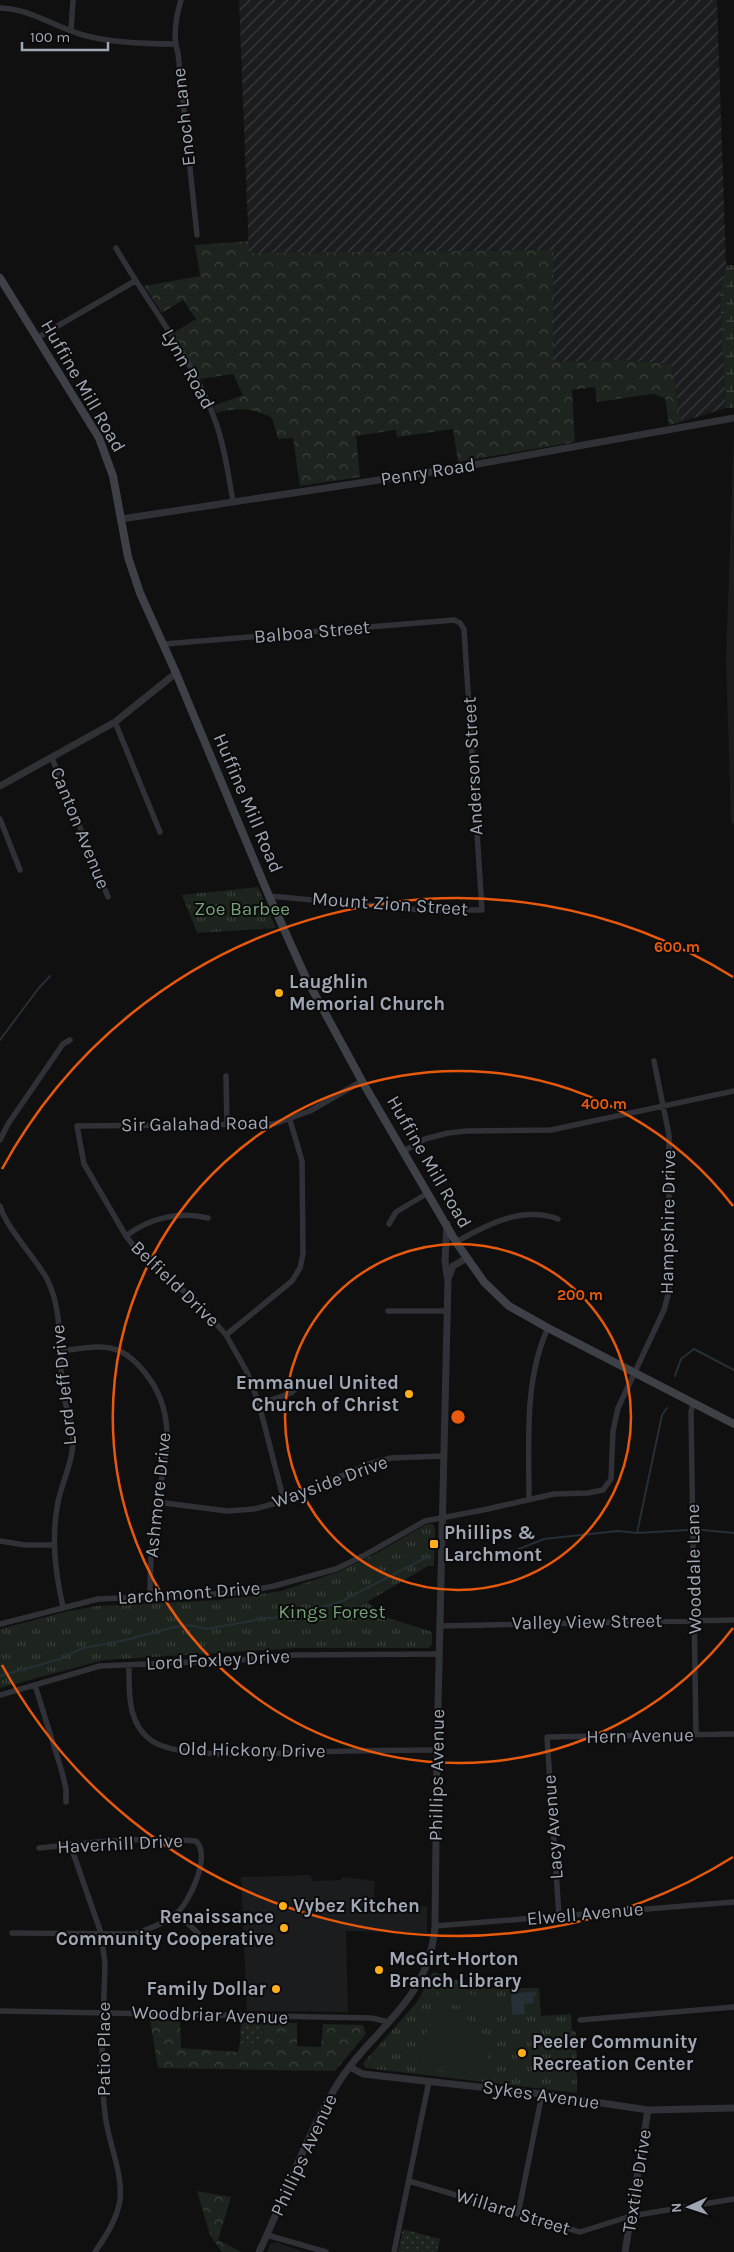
<svg xmlns="http://www.w3.org/2000/svg" width="734" height="2252" viewBox="0 0 734 2252" font-family="Karla,sans-serif">
  <defs>
    <pattern id="industrial-furrows" width="10" height="10" patternUnits="userSpaceOnUse" patternTransform="scale(1.25)"><rect width="10" height="10" fill="#1b1c1e"/><path d="M-1 1l2-2M0 10L10 0M9 11l2-2" fill="none" stroke="#393a3c"/></pattern>
    <pattern id="grass-dots" width="8" height="8" patternUnits="userSpaceOnUse" patternTransform="scale(1.25)"><rect width="8" height="8" fill="#1c241d"/><path d="M2 2h.1M6 6h.1" fill="none" stroke="#3a413b" stroke-width="1.8" stroke-linecap="round"/></pattern>
    <pattern id="forest-crowns" width="20" height="18" patternUnits="userSpaceOnUse" patternTransform="scale(1.25)"><rect width="20" height="18" fill="#1c241d"/><path d="M2 6a3 3 0 1 1 6 0M12 15a3 3 0 1 1 6 0" fill="none" stroke="#3a413b"/></pattern>
    <pattern id="wetland-marsh" width="20" height="14" patternUnits="userSpaceOnUse" patternTransform="scale(1.25)"><rect width="20" height="14" fill="#1c241d"/><path d="M1 5h8M5 5V1M11 12h8M15 12V8" fill="none" stroke="#3a413b"/></pattern>
    <pattern id="park-tufts" width="24" height="20" patternUnits="userSpaceOnUse" patternTransform="scale(1.25)"><rect width="24" height="20" fill="#1c241d"/><path d="M3 7l-1-3M5 7V3M7 7l1-3M15 17l-1-3M17 17v-4M19 17l1-3" fill="none" stroke="#3a413b"/></pattern>
  </defs>
  <rect width="100%" height="100%" fill="#101011"/>
  <path fill="#1b1c1e" d="M 734,432 L 734,824 L 731,823 L 726,657 Z
    M 311,1875 L 312,1881 L 341,1880 L 343,1877 L 375,1881 L 373,1906 L 427,1906 L 427,1933 L 346,1931 L 348,2012 L 247,2011 L 241,1877 Z
    M 276,2242 L 305,2252 L 267,2252 L 270,2244 Z"/>
  <path fill="url(#industrial-furrows)" d="M 239,0 L 717,0 L 726,265 L 720,294 L 726,408 L 681,422 L 671,364 L 620,360 L 553,362 L 552,250 L 249,253 Z"/>
  <path fill="url(#grass-dots)" d="M 241,2022 L 263,2023 L 262,2044 L 240,2043 Z
    M 403,2229 L 440,2239 L 437,2252 L 398,2252 Z"/>
  <path fill="url(#forest-crowns)" d="M 249,241 L 249,253 L 553,250 L 553,362 L 620,360 L 671,364 L 681,422 L 669,425 L 665,398 L 652,394 L 597,402 L 595,387 L 572,390 L 575,442 L 458,462 L 453,429 L 397,437 L 396,430 L 356,436 L 360,477 L 300,486 L 293,438 L 278,439 L 272,418 C 255,408 235,407 216,413 L 213,406 L 243,395 L 233,374 L 200,379 L 173,333 L 196,319 L 183,300 L 162,313 L 144,286 L 200,276 L 195,245 Z
    M 150,2020 L 180,2021 L 181,2048 L 238,2052 L 240,2043 L 262,2044 L 263,2023 L 297,2023 L 297,2046 L 321,2047 L 323,2024 L 363,2025 L 366,2034 L 335,2071 L 158,2068 Z
    M 197,2191 L 231,2197 L 218,2240 L 242,2252 L 222,2252 L 210,2235 Z"/>
  <path fill="url(#wetland-marsh)" d="M 726,265 L 734,265 L 734,408 L 726,408 L 720,294 Z"/>
  <path fill="url(#park-tufts)" d="M 258,887 L 276,928 L 197,933 L 182,895 Z
    M 427,1524 L 433,1524 L 435,1528 L 434,1566 L 428,1566 L 367,1602 L 389,1618 L 432,1632 L 432,1644 L 429,1648 L 296,1648 L 104,1660 L 0,1688 L 0,1629 L 69,1611 L 97,1606 L 220,1600 L 281,1591 L 338,1572 L 375,1554 Z
    M 433,1972 L 467,1984 L 470,1988 L 539,1988 L 541,2016 L 571,2014 L 572,2031 L 576,2032 L 577,2093 L 366,2068 L 363,2064 L 365,2061 L 417,2002 Z"/>
  <path fill="#1c241d" d="M 245,906 L 248,913 L 235,918 L 233,911 Z
    M 441,1985 L 500,2003 L 496,2018 L 437,1999 Z
    M 432,2007 C 442,2010 456,2012 465,2017 C 486,2030 489,2054 490,2076 L 422,2068 L 419,2064 Z
    M 498,2019 L 499,2027 L 487,2029 L 486,2020 Z"/>
  <path fill="#252f36" d="M 533,1992 L 534,2003 L 524,2004 L 525,2014 L 512,2015 L 511,1993 Z"/>
  <g fill="none" stroke-linecap="round" stroke-linejoin="round">
    <path stroke="#252f36" stroke-width="2" d="M 0,1040 L 38,989 L 50,976
      M 675,1376 L 681,1359 L 694,1349 L 734,1370
      M 702,1530 L 734,1533
      M 637,1533 L 662,1415 L 667,1408
      M 455,1556 L 495,1555 L 514,1551 L 544,1539 L 618,1531 L 637,1533 L 688,1530
      M 0,1676 L 60,1659 L 83,1648 L 126,1640 L 174,1627 L 190,1625 L 206,1629 L 267,1618 L 285,1617 L 340,1602 L 429,1556"/>
    <path stroke="#303137" stroke-width="5.5" d="M 181,0 C 176,17 172,36 178,53 L 197,235
      M 0,8 C 32,9 54,27 83,35 C 112,43 145,44 175,44
      M 71,30 L 73,0
      M 116,248 C 149,306 194,359 216,423 C 225,448 228,474 233,501
      M 37,338 L 135,281
      M 164,644 L 454,620 L 460,623 L 464,629 L 482,910 L 422,910 L 269,896
      M 115,722 L 160,832
      M 52,758 L 108,897
      M 0,819 L 20,870
      M 226,1076 L 227,1125
      M 0,1140 L 8,1124 L 63,1044 L 70,1040
      M 404,1151 L 425,1139 L 448,1133 L 467,1131 L 551,1130 L 734,1091
      M 0,1206 C 5,1226 36,1259 47,1279 C 64,1312 58,1355 63,1391 C 65,1406 72,1421 73,1436 C 74,1460 63,1479 58,1502 C 51,1538 55,1571 63,1607
      M 389,1224 L 396,1212 L 428,1193
      M 126,1236 C 149,1218 179,1211 208,1218
      M 456,1242 C 488,1224 522,1206 558,1219
      M 388,1311 L 447,1311
      M 226,1335 L 292,1281 L 300,1268 L 303,1254 L 302,1161 L 290,1120
      M 60,1351 C 79,1349 102,1343 120,1351 C 130,1356 139,1365 146,1374 C 182,1420 162,1465 155,1517 C 151,1544 150,1570 150,1597
      M 693,1403 L 691,1412 L 696,1735
      M 259,1404 L 291,1393 L 304,1382
      M 529,1498 C 529,1443 524,1379 548,1328
      M 284,1501 L 259,1404 L 247,1372 L 226,1335 L 195,1300 L 161,1273 L 136,1249 L 126,1236 L 84,1164 L 77,1126 L 274,1124 L 310,1111 L 362,1081
      M 157,1502 L 227,1511 L 254,1509 L 284,1501 L 369,1464 L 391,1458 L 444,1456
      M 0,1541 L 25,1545 L 53,1545
      M 0,1624 L 98,1599 L 236,1593 L 274,1586 L 336,1569 L 365,1555 L 425,1521 L 483,1510 L 554,1494 L 588,1493 L 603,1490 L 611,1479 L 613,1431 L 618,1408 L 664,1310 L 669,1291 L 669,1135 L 654,1061
      M 440,1626 L 734,1620
      M 129,1665 C 129,1692 127,1724 152,1741 C 180,1760 272,1753 307,1752 C 350,1751 394,1750 437,1750
      M 35,1685 L 62,1772 L 66,1789 L 66,1802
      M 0,1695 L 100,1666 L 240,1660 L 293,1655 L 439,1654
      M 70,1844 L 101,1933 L 105,1964 C 104,2013 99,2065 105,2114 C 108,2143 123,2171 120,2200 C 117,2219 106,2236 95,2252
      M 177,1913 L 202,1937
      M 559,1916 L 547,1737 L 734,1734
      M 435,1926 L 734,1902
      M 12,1933 L 134,1934 C 149,1929 163,1924 176,1914 C 190,1902 211,1856 196,1841 C 144,1837 91,1842 39,1848
      M 0,2011 L 371,2018 L 389,2022
      M 580,2020 L 734,2007
      M 409,2181 L 580,2232 L 631,2216 L 734,2199
      M 518,2214 L 542,2094
      M 267,2235 L 326,2252
      M 394,2252 L 429,2081"/>
    <path stroke="#303137" stroke-width="7" d="M 121,519 L 445,470 L 734,418
      M 0,786 L 115,722 L 176,673
      M 447,1224 L 445,1261 L 447,1276
      M 350,2067 L 363,2074 L 542,2094 L 648,2110 L 734,2108
      M 259,2252 C 284,2199 304,2141 334,2090 C 369,2029 429,2005 435,1926 L 437,1750 L 448,1279 L 453,1266 L 467,1258
      M 625,2252 L 648,2110"/>
    <path stroke="#3e4047" stroke-width="8" d="M 0,278 L 99,438 L 113,476 L 128,557 L 140,593 L 176,673 L 269,896 L 306,978 L 362,1081 L 456,1242 L 484,1282 L 509,1306 L 548,1328 L 734,1424"/>
  </g>
  <g fill="none" stroke="#e8590c" stroke-width="2.5">
    <circle cx="458" cy="1417" r="173"/>
    <path d="M733 1628A346 346 0 1 1 733 1206"/>
    <path d="M733 1857A519 519 0 0 1 2 1665M2 1169A519 519 0 0 1 733 977"/>
  </g>
  <g fill="#ffaf1a" stroke="#0b0b0c" stroke-width="2">
    <circle cx="279" cy="993" r="5"/>
    <circle cx="409" cy="1394" r="5"/>
    <rect x="429" y="1539" width="10" height="10" rx="2.5"/>
    <circle cx="283" cy="1906" r="5"/>
    <circle cx="284" cy="1928" r="5"/>
    <circle cx="379" cy="1970" r="5"/>
    <circle cx="276" cy="1989" r="5"/>
    <circle cx="522" cy="2053" r="5"/>
  </g>
  <g text-anchor="middle" dominant-baseline="central" stroke-width="4" stroke-linejoin="round" paint-order="stroke">
    <g font-size="19" fill="#9fa6b4" stroke="#0b0b0c">
      <text transform="translate(184 117) rotate(-96)">Enoch Lane</text>
      <text transform="translate(188 369) rotate(61)">Lynn Road</text>
      <text transform="translate(83 386) rotate(60)">Huffine Mill Road</text>
      <text transform="translate(428 472) rotate(-9)">Penry Road</text>
      <text transform="translate(312 632) rotate(-5)">Balboa Street</text>
      <text transform="translate(473 766) rotate(-93)">Anderson Street</text>
      <text transform="translate(248 803) rotate(67)">Huffine Mill Road</text>
      <text transform="translate(80 828) rotate(68)">Canton Avenue</text>
      <text transform="translate(390 904) rotate(4)">Mount Zion Street</text>
      <text transform="translate(195 1124) rotate(-1)">Sir Galahad Road</text>
      <text transform="translate(429 1162) rotate(60)">Huffine Mill Road</text>
      <text transform="translate(668 1222) rotate(-89)">Hampshire Drive</text>
      <text transform="translate(175 1284) rotate(44)">Belfield Drive</text>
      <text transform="translate(64 1385) rotate(-96)">Lord Jeff Drive</text>
      <text transform="translate(330 1482) rotate(-20)">Wayside Drive</text>
      <text transform="translate(158 1495) rotate(-84)">Ashmore Drive</text>
      <text transform="translate(694 1569) rotate(-91)">Wooddale Lane</text>
      <text transform="translate(189 1593) rotate(-4)">Larchmont Drive</text>
      <text transform="translate(587 1622) rotate(-1)">Valley View Street</text>
      <text transform="translate(218 1660) rotate(-3)">Lord Foxley Drive</text>
      <text transform="translate(640 1736) rotate(-1)">Hern Avenue</text>
      <text transform="translate(252 1750) rotate(1)">Old Hickory Drive</text>
      <text transform="translate(437 1775) rotate(-89)">Phillips Avenue</text>
      <text transform="translate(553 1827) rotate(-94)">Lacy Avenue</text>
      <text transform="translate(120 1844) rotate(-3)">Haverhill Drive</text>
      <text transform="translate(585 1914) rotate(-5)">Elwell Avenue</text>
      <text transform="translate(210 2015) rotate(2)">Woodbriar Avenue</text>
      <text transform="translate(104 2049) rotate(-90)">Patio Place</text>
      <text transform="translate(541 2095) rotate(8)">Sykes Avenue</text>
      <text transform="translate(304 2155) rotate(-65)">Phillips Avenue</text>
      <text transform="translate(637 2181) rotate(-81)">Textile Drive</text>
      <text transform="translate(513 2212) rotate(17)">Willard Street</text>
    </g>
    <g font-size="19" fill="#74a176" stroke="#0b0b0c">
      <text x="242" y="909">Zoe Barbee</text>
      <text x="332" y="1612">Kings Forest</text>
    </g>
    <g font-size="19" font-weight="bold" fill="#9fa6b4" stroke="#0b0b0c" text-anchor="start">
      <text x="289" y="982">Laughlin<tspan x="289" dy="22">Memorial Church</tspan></text>
      <text x="399" y="1383" text-anchor="end">Emmanuel United<tspan x="399" dy="22">Church of Christ</tspan></text>
      <text x="444" y="1533">Phillips &amp;<tspan x="444" dy="22">Larchmont</tspan></text>
      <text x="293" y="1906">Vybez Kitchen</text>
      <text x="274" y="1917" text-anchor="end">Renaissance<tspan x="274" dy="22">Community Cooperative</tspan></text>
      <text x="389" y="1959">McGirt-Horton<tspan x="389" dy="22">Branch Library</tspan></text>
      <text x="266" y="1989" text-anchor="end">Family Dollar</text>
      <text x="532" y="2042">Peeler Community<tspan x="532" dy="22">Recreation Center</tspan></text>
    </g>
  </g>
  <circle cx="458" cy="1417" r="8" fill="#e8590c" stroke="#0b0b0c" stroke-width="2.5"/>
  <g font-size="15" text-anchor="middle" font-weight="bold" fill="#e8590c" stroke="#0b0b0c" stroke-width="4" stroke-linejoin="round" paint-order="stroke">
    <text x="677" y="952">600 m</text>
    <text x="604" y="1109">400 m</text>
    <text x="580" y="1300">200 m</text>
  </g>
  <g transform="translate(689 2207) rotate(267)" stroke="#0b0b0c" stroke-width="4" paint-order="stroke">
  <path d="M0-4L9 19L0 12L-9 19Z" fill="#9fa6b4"/>
  <text y="-8" font-size="14" font-weight="bold" text-anchor="middle" fill="#9fa6b4">N</text>
  </g>
  <path d="M22 42v8h86v-8" fill="none" stroke="#9fa6b4" stroke-width="2.5"/>
  <text x="30" y="42" font-size="15" fill="#9fa6b4" stroke="#0b0b0c" stroke-width="4" paint-order="stroke">100 m</text>
</svg>
